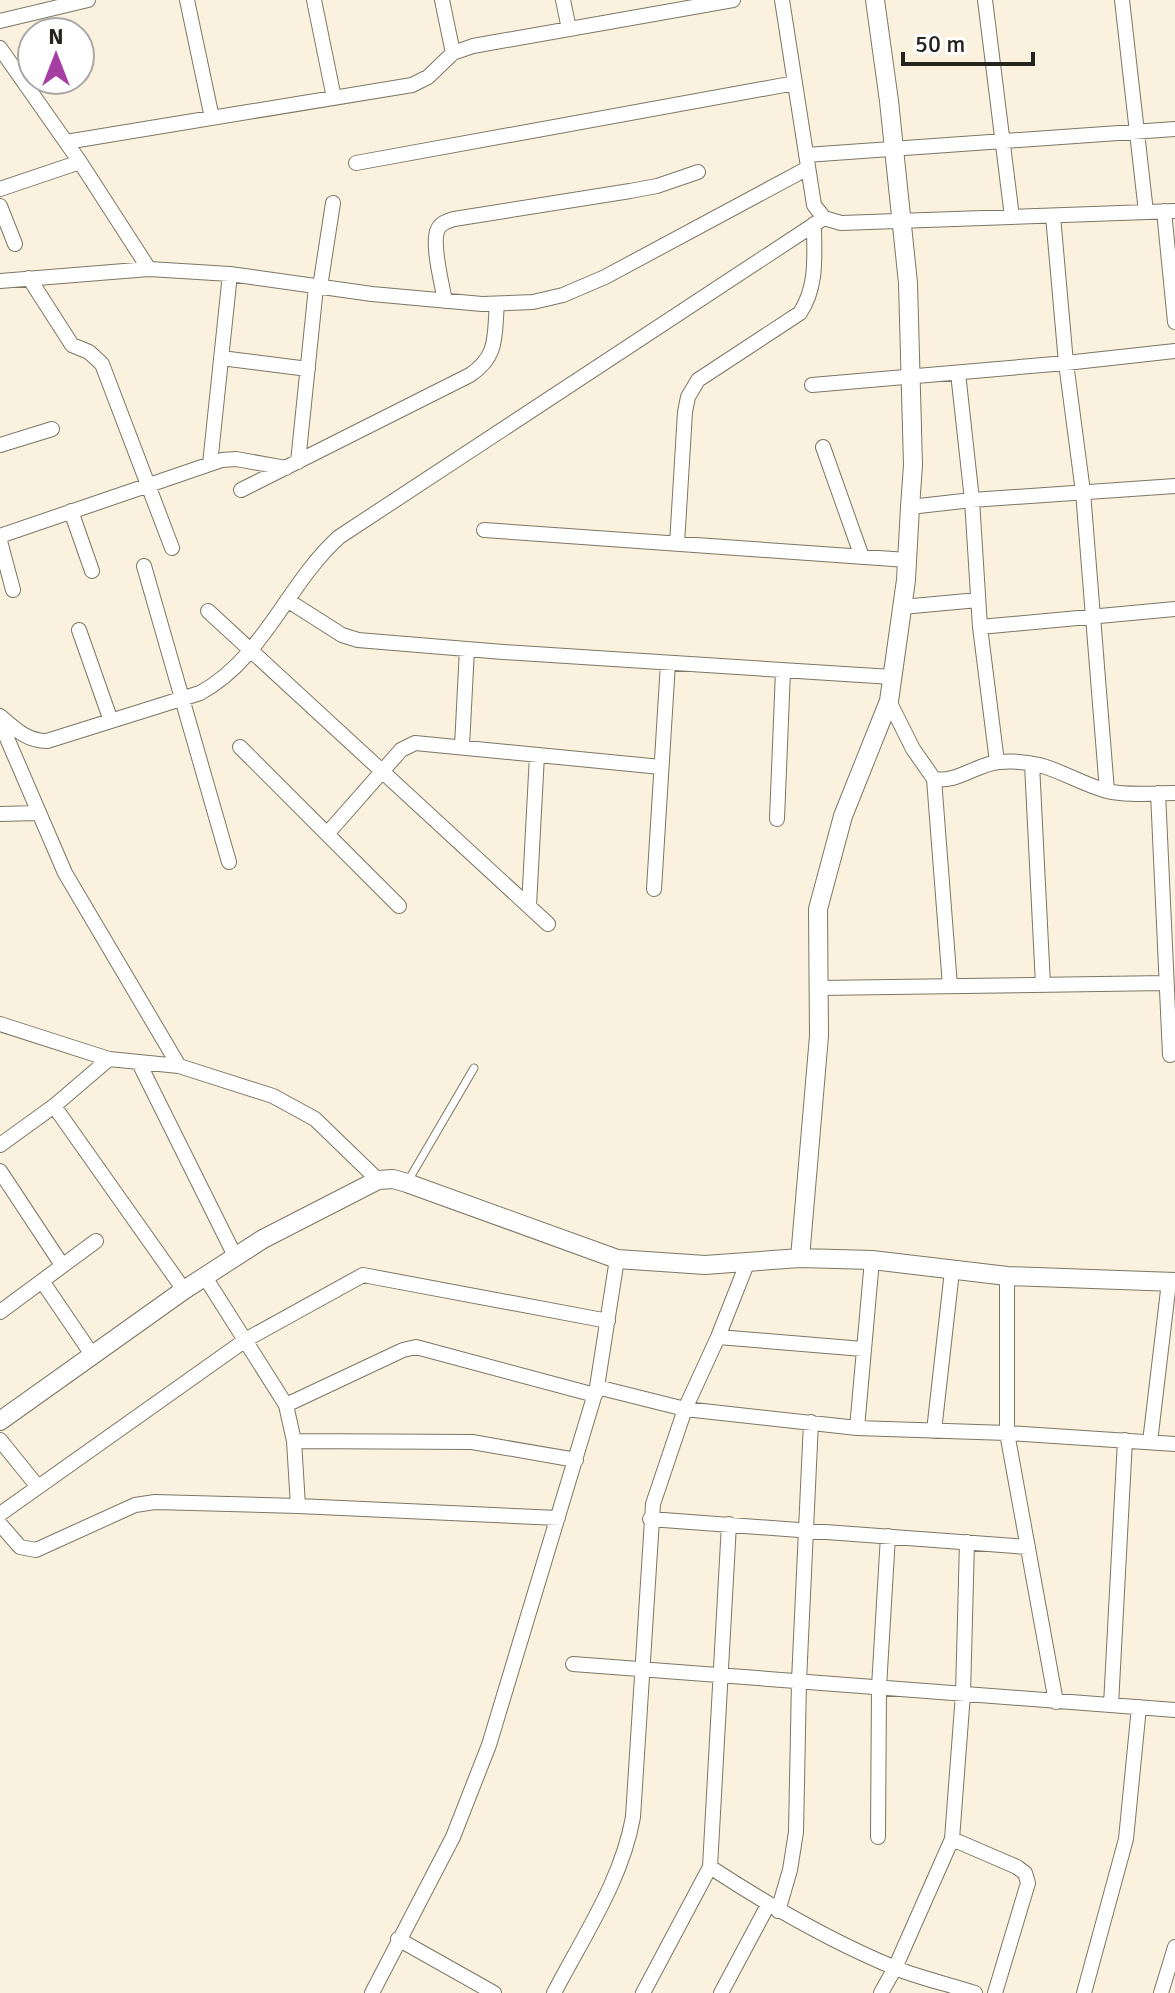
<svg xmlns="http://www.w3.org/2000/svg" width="1175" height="1993" viewBox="0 0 1175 1993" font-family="Signika,sans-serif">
  <rect width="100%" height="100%" fill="#faf2de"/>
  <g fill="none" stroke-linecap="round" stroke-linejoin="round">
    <defs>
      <path id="service" d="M 408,1181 L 474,1068"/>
      <path id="minor" d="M 187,0 L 212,118
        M 314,0 L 334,98
        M 442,0 L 453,53
        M 563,0 L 569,29
        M 782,0 L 814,205 L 824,218 L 841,223 L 1175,211
        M 985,0 L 1012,217
        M 1122,0 L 1146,212
        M 0,21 L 88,0
        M 0,48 L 80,162 L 149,269
        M 66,142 L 412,85 L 428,77 L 453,53 L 473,46 L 733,0
        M 806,155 L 1175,129
        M 356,163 L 795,83
        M 0,189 L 80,162
        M 0,206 L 15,244
        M 1164,211 L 1175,322
        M 1053,216 L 1066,363 L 1083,492 L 1107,791
        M 29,278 L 72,345 L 89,352 L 102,364 L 172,548
        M 0,281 L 149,269 L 230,274 L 372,294 L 482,304 L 533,302 L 563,295 L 605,277 L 808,168
        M 320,287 L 333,203
        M 445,301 C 442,284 431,243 438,229 C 441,223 447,221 454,219 L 630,191 L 657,186 L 698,172
        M 221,358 L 308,369
        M 958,373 L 972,500 L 980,627 L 997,762
        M 812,385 L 1066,363 L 1175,351
        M 0,445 L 52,429
        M 823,447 L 862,557
        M 298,462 L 316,287
        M 210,464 L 230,274
        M 241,490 L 470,375 C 499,356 494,335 497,304
        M 910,507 L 972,500 L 1175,486
        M 71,511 L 92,571
        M 484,530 L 907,560
        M 0,536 L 222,460 L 236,459 L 286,468
        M 0,541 L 13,590
        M 677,544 L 685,412 L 688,397 L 698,380 L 800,313 C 818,285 814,256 814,224
        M 144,566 L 229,862
        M 287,600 L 342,635 L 358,640 L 503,652 L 892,677
        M 902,607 L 978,600
        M 208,611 L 548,924
        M 980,627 L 1175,609
        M 79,630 L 111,721
        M 889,701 L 913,749 L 934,779 C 957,783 977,764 999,762 C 1047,758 1066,779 1107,791 C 1128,796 1153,793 1175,793
        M 0,716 C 15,729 27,741 47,741 L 200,693 C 263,659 287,584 339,537 L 824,218
        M 0,722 L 65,873 L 179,1066
        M 462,746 L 467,649
        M 240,747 L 399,906
        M 1032,764 L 1043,985
        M 934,779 L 950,986
        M 1158,793 L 1170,1055
        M 0,814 L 37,813
        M 777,819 L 783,671
        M 327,834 L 401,750 L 415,743 L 661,767
        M 654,889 L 668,663
        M 529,906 L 537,755
        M 819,988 L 1166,983
        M 0,1024 L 109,1059 L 179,1066 L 273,1096 L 315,1119 L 378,1180
        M 139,1063 L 236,1258
        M 54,1106 L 184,1290
        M 0,1145 L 54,1106 L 109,1059
        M 0,1171 L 62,1265
        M 1007,1276 L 1007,1433 L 1056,1702
        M 205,1277 L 286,1405 L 294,1441 L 298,1506
        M 42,1281 L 93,1356
        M 0,1312 L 96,1241
        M 718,1337 L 863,1349
        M 597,1387 L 685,1409 L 857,1428 L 1007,1433 L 1175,1444
        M 286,1405 L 403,1350 L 416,1347 L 595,1395
        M 857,1428 L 872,1260
        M 934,1431 L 952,1271
        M 0,1440 L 38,1487
        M 294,1441 L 472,1442 L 576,1460
        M 1150,1442 L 1169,1282
        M 0,1514 L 247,1339 L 363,1275 L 608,1321
        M 650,1519 L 1028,1547
        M 0,1524 L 20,1547 L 36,1550 L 135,1505 L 155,1502 L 298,1506 L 558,1518
        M 573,1664 L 1175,1710
        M 1111,1705 L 1125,1440
        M 878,1837 L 879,1687 L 888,1536
        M 952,1839 L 1017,1867 L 1025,1873 L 1028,1883 L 995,1993
        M 710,1867 C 768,1905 828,1940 893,1967 C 919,1978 948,1984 975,1993
        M 778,1911 L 790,1870 L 796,1832 L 799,1681 L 811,1422
        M 398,1939 L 494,1993
        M 372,1993 L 453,1837 L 489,1745 L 597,1387 L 617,1259
        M 554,1993 C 583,1937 622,1880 633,1817 L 653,1504 L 685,1409 L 718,1337 L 748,1261
        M 643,1993 L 710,1867 L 729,1524
        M 721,1993 L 768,1905
        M 881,1993 L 895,1968 L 952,1839 L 963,1694 L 967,1542
        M 1084,1993 L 1126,1839 L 1139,1707
        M 1161,1993 L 1175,1947"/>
      <path id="tertiary" d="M 800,1258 L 819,1036 L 818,909 L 843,816 L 889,701 L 906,580 L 910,507 L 913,465 L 908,283 L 889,101 L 875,0
        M 0,1421 L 184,1290 L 263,1239 L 378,1180 L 393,1179 L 407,1183 L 617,1259 L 705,1265 L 800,1258 L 872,1260 L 1007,1276 L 1175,1282"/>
    </defs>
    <use href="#service" stroke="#7d7664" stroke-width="9"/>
    <use href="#minor" stroke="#7d7664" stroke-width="16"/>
    <use href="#tertiary" stroke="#7d7664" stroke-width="20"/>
    <use href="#service" stroke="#fff" stroke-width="7"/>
    <use href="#minor" stroke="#fff" stroke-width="14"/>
    <use href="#tertiary" stroke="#fff" stroke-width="18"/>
  </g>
  <g transform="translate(56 56)"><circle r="38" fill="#ffffff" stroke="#a9a7a5" stroke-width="2"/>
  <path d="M0-6L14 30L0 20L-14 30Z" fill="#a53fa3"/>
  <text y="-12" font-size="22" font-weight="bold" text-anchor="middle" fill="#27241d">N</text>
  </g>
  <path d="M903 52v12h130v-12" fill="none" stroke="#27241d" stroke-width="4"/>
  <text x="915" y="52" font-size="24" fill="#27241d" stroke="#ffffff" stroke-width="6" paint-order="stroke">50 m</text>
</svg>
